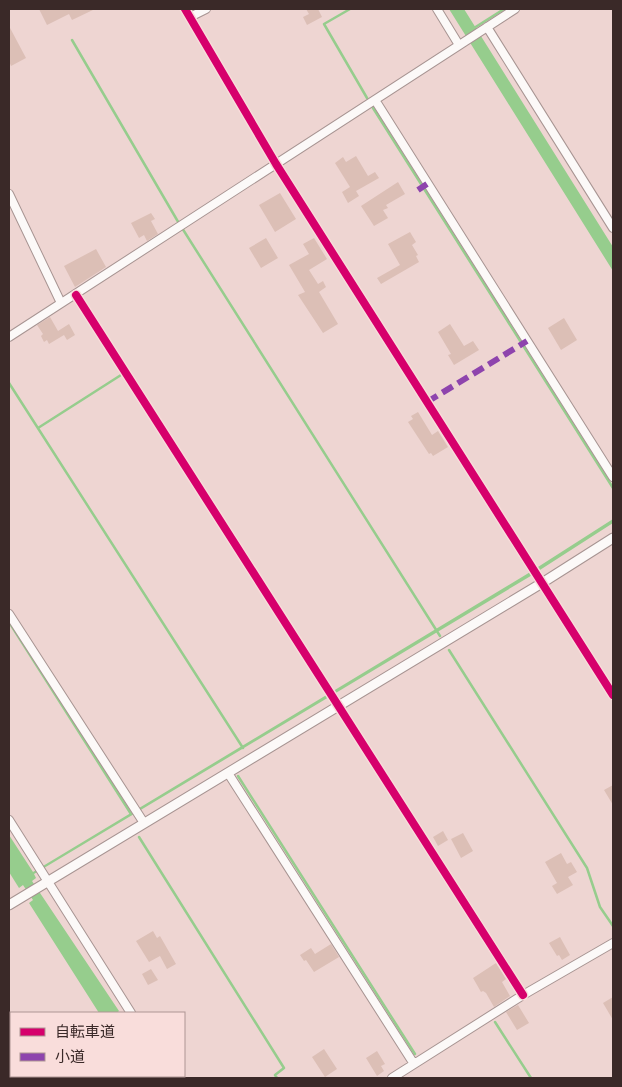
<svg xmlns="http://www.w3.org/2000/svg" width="622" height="1087" viewBox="0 0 622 1087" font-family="Rubik,'Noto Sans JP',sans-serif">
  <rect width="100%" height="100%" fill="#eed5d2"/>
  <path fill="#96cd8d" d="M 449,9 L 464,9 L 613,247 L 613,271 Z
    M 613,519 L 613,523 L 529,577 L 34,874 L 36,878 L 32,881 L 119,1011 L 117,1013 L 99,1013 L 29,903 L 33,900 L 23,885 L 19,888 L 9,872 L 9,835 L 33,872 L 527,574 Z"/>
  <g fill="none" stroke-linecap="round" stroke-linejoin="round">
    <path stroke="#96cd8d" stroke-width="2.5" d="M 350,9 L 324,24 L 367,98
      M 474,28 L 504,9
      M 72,40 L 177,220 L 440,636
      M 373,108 L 613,488
      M 9,383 L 243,748
      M 38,428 L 121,375
      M 9,622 L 131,814
      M 449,650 L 587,868 L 600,907 L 613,926
      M 238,776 L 415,1054
      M 139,837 L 284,1068 L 275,1075 L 277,1078
      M 495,1022 L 531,1078"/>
  </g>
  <path fill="#dcbfb6" d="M 39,9 L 95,9 L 72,20 L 69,14 L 47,25 Z
    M 306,9 L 318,9 L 322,17 L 307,25 L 303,17 L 309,14 Z
    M 9,26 L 26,58 L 11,66 L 9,61 Z
    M 356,156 L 368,176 L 375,172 L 379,178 L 356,191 L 359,196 L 348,203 L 342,192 L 350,187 L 335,163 L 343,157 L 346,162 Z
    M 398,182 L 405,194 L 386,205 L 388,208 L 383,210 L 388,218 L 374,226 L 361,206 Z
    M 280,193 L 296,219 L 275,232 L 259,205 Z
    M 151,213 L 155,219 L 151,221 L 158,234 L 147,241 L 144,235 L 139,238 L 131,223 Z
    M 410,232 L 416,242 L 412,245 L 418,255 L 416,256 L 419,262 L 381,284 L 377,278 L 400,265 L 388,244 Z
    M 266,238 L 278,258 L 261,268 L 249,248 Z
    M 314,238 L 327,259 L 309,270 L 318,284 L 323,281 L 326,287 L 319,292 L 338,324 L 323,333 L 298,295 L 305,292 L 289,265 L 309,254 L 303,244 Z
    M 96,249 L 106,267 L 75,287 L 64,266 Z
    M 50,317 L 58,331 L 69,324 L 75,335 L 67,340 L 64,335 L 49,344 L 47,340 L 44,342 L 41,336 L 43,334 L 37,325 Z
    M 564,318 L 577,340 L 561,350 L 548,328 Z
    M 450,324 L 464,346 L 473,341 L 479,350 L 454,365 L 448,355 L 451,354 L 438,332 Z
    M 418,412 L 432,435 L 438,431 L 448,447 L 433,456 L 431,453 L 429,454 L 408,422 L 413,419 L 411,416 Z
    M 613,785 L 613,805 L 604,790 Z
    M 443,831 L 448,840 L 438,846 L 433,837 Z
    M 463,833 L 473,851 L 461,858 L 451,839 Z
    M 561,853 L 567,864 L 571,862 L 577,872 L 568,877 L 573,885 L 557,894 L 552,886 L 557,883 L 545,862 Z
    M 153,931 L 157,938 L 160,936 L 176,964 L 167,969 L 160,956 L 149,962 L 136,941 Z
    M 560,937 L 570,955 L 562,960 L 559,955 L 557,956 L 549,943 Z
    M 331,944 L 339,957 L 314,972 L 306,960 L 304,961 L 300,955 L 311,948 L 315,954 Z
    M 496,963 L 506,979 L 502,982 L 510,996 L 494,1007 L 486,993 L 483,991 L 481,992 L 473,978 Z
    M 151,969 L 158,980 L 148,985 L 142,974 Z
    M 613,997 L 613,1020 L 603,1003 Z
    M 518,1005 L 529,1023 L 517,1030 L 506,1012 Z
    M 324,1049 L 337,1069 L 325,1077 L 312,1057 Z
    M 377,1051 L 385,1064 L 381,1066 L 384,1071 L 377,1076 L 366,1058 Z"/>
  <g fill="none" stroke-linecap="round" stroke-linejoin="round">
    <defs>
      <path id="minor" d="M 185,9 L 276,164 L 613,695
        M 437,9 L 459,45
        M 190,17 L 206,9
        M 487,27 L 613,228
        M 375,100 L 613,477
        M 9,194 L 61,303
        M 76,295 L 523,995
        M 9,337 L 515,9
        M 9,614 L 144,823
        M 228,773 L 414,1064
        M 9,820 L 131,1013
        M 171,1076 L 172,1078
        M 392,1078 L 523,995 L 613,943"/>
      <path id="tertiary" d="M 9,905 L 542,583 L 613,538"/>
    </defs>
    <use href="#minor" stroke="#a79492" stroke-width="10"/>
    <use href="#tertiary" stroke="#a79492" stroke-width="11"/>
    <use href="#minor" stroke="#fcf9f8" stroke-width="8"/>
    <use href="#tertiary" stroke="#fcf9f8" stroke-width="9"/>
    <path stroke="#8e44ad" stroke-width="6" stroke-dasharray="12 6" stroke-linecap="butt" d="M 418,190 L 427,184
      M 427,402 L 527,341"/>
    <defs>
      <path id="cycleway" d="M 185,9 L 276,164 L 613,695
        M 76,295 L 523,995"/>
    </defs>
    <use href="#cycleway" stroke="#f9dddb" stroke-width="11"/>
    <use href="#cycleway" stroke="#d6006c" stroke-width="8"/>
  </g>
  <rect width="622" height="1087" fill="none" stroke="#3a2928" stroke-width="20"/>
  <rect x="10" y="1012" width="175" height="65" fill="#f9dddb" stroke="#ad9593"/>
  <rect x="20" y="1028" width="25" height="8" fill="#d6006c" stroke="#ad9593"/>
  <text x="55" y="1037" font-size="15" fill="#3a2928">自転車道</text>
  <rect x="20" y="1053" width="25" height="8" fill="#8e44ad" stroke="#ad9593"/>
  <text x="55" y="1062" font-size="15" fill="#3a2928">小道</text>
</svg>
